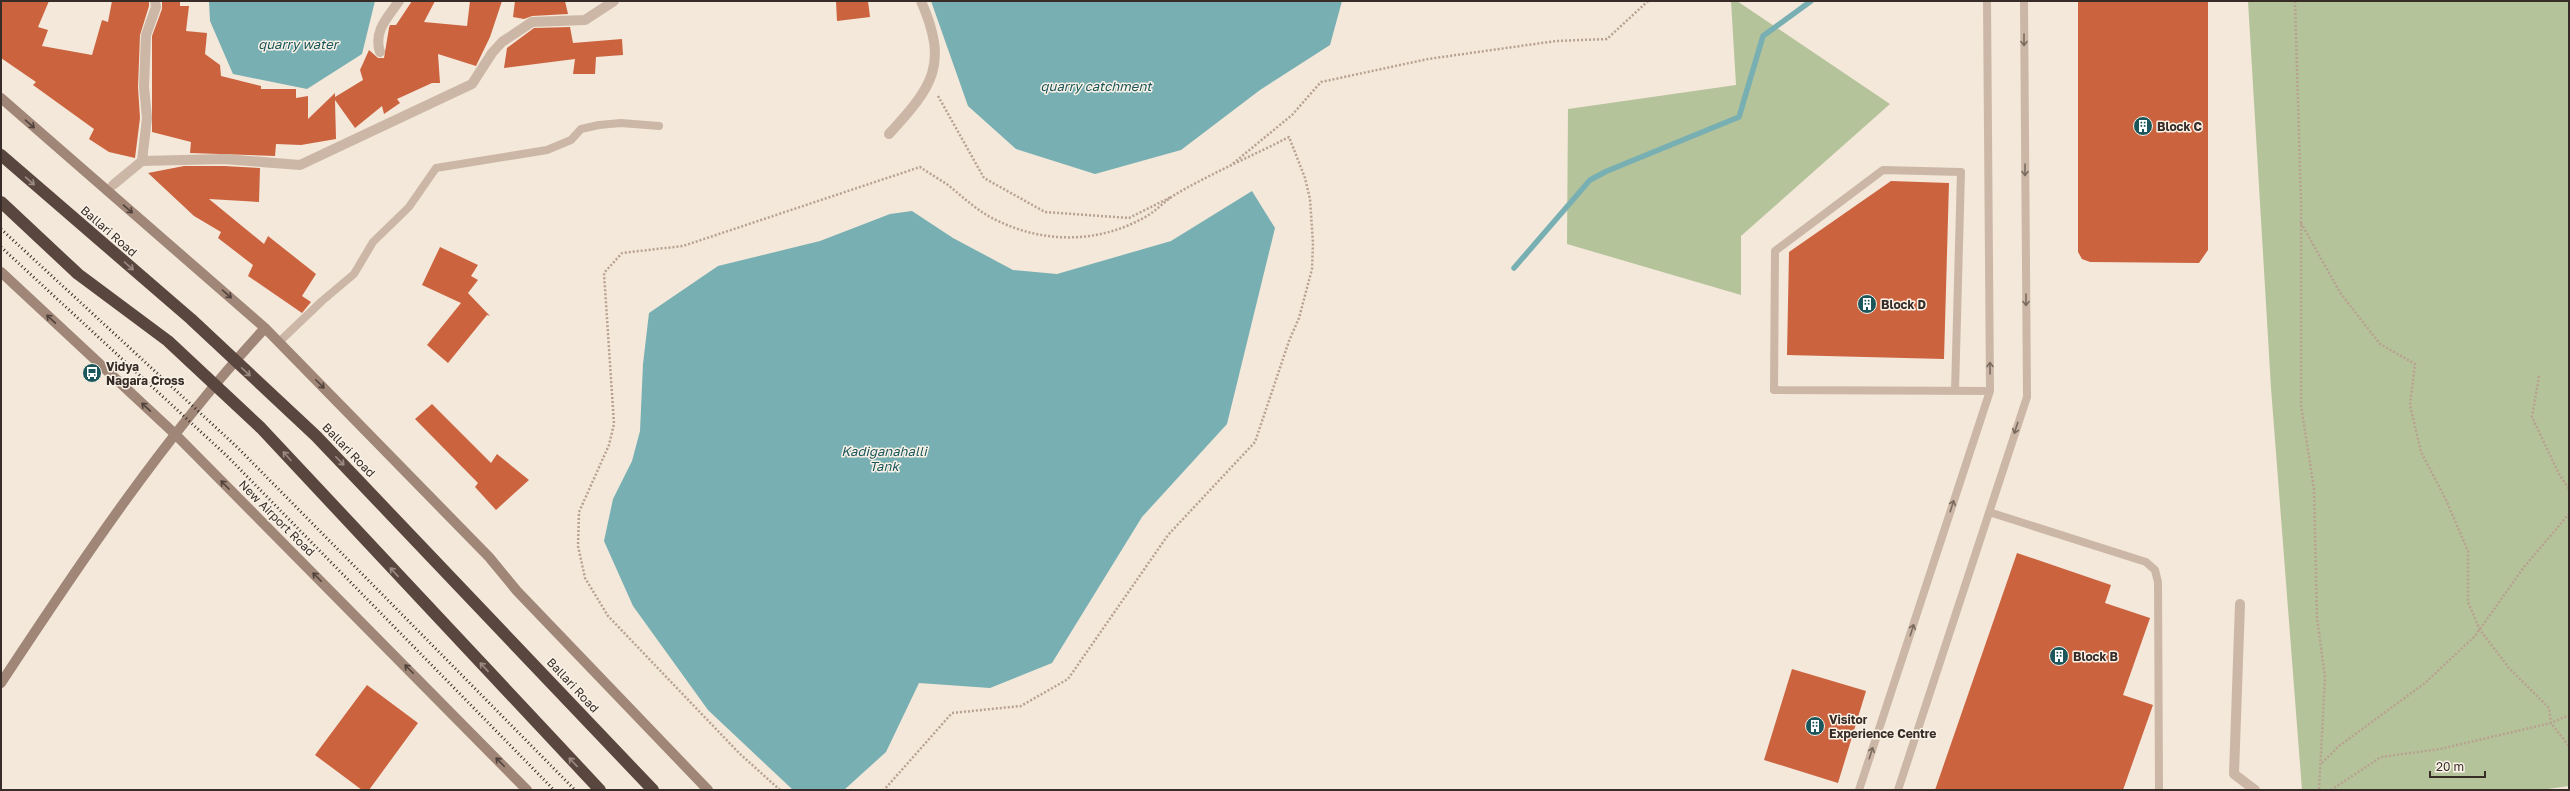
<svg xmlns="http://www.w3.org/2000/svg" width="2570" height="791" viewBox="0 0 2570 791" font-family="'Golos Text',sans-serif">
  <rect width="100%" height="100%" fill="#f3e8da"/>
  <path fill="#b5c39a" d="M 1731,1 L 1737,1 L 1890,104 L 1741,236 L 1741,295 L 1567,244 L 1568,109 L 1736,85 Z
    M 2248,1 L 2569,1 L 2569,786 L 2541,790 L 2302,790 L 2271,388 Z"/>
  <path fill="#78afb2" d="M 209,1 L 375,1 L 362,54 L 307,89 L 233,74 L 210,21 Z
    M 931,1 L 1342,1 L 1330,45 L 1260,90 L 1181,150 L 1095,174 L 1016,149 L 968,106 Z
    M 1252,191 L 1275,228 L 1227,424 L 1142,517 L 1052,663 L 990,688 L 919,683 L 886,752 L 844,790 L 793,790 L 708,710 L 633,606 L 604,541 L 613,499 L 632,461 L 640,431 L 643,364 L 649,313 L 718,266 L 820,241 L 890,214 L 912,211 L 953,238 L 1013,270 L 1057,274 L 1171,241 Z"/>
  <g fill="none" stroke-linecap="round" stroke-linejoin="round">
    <path stroke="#78afb2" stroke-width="5.5" d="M 1514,268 L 1590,180 L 1607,171 L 1739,117 L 1763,36 L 1811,1"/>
  </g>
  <path fill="#cc633f" d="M 1,1 L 49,1 L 38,27 L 48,30 L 42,46 L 92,55 L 102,20 L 108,22 L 112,1 L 149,1 L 149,6 L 140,35 L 138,87 L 140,118 L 135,158 L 109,152 L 89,139 L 94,129 L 33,85 L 36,82 L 1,58 Z
    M 162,1 L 180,1 L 180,6 L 189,6 L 186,31 L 207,33 L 205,54 L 220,65 L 221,76 L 261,86 L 261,89 L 296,89 L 296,98 L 308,96 L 308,119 L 335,93 L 335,97 L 363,80 L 360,70 L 369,50 L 378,58 L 384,58 L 389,28 L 390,25 L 396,25 L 412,1 L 435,1 L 424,22 L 467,26 L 470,1 L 502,1 L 490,37 L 476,66 L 438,54 L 440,83 L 432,83 L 397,99 L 400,103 L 384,114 L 382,106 L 355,128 L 335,100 L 336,139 L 301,145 L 276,144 L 275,156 L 190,153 L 191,142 L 152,132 L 152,36 L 162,9 Z
    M 515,1 L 565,1 L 568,14 L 532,16 L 524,19 L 513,17 Z
    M 836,1 L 868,1 L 870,17 L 837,21 Z
    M 2078,1 L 2208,1 L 2208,250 L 2199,263 L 2090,262 L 2082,259 L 2078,252 Z
    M 570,27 L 573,43 L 622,39 L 623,55 L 596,57 L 595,74 L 573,74 L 575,59 L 504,68 L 507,48 L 534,28 Z
    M 184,166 L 224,166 L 260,168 L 259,202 L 209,199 L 264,244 L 268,236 L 316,274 L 302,296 L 311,302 L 302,313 L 248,276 L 253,265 L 218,238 L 221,232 L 194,216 L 148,173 Z
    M 1891,181 L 1949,183 L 1944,359 L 1787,355 L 1789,252 Z
    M 440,247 L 478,265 L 471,276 L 478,280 L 468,293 L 490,316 L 487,315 L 448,363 L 427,345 L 461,303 L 422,285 Z
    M 432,404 L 491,463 L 497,454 L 529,480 L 496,510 L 475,487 L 478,483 L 415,419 Z
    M 2017,553 L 2111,585 L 2105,603 L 2150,618 L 2123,695 L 2153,705 L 2123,790 L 1935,790 Z
    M 1792,669 L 1866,691 L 1838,783 L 1764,760 Z
    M 367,685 L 418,723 L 369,790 L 362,790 L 315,755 Z"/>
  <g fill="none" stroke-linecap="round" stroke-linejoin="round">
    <path stroke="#b8a190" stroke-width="2.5" stroke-dasharray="2 2" stroke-linecap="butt" d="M 2295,1 L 2301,203 L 2301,405 L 2314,489 L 2317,618 L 2325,677 L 2319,790
      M 938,96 L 984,178 L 1045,212 L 1129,218 L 1171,197
      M 1230,166 L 1292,115 L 1321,82 L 1428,59 L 1556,41 L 1607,39 L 1648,1
      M 2301,223 L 2341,294 L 2380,344 L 2415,364 L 2410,405 L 2421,452 L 2446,500 L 2468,551 L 2468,602 L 2480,630 L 2509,668 L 2549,708 L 2551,723 L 2569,746
      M 2539,376 L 2532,417 L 2559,474 L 2569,489
      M 2322,763 L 2339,746 L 2425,683 L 2475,636 L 2524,567 L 2569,514
      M 780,790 L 739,753 L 608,616 L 585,578 L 578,546 L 579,512 L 609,445 L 614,424 L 604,273 L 622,253 L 683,246 L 920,167 C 929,173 939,179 948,185 C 963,197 976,210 994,219 C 1043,244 1099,244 1147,216 C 1157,210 1166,200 1176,194 C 1212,173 1252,156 1289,137 L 1305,178 L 1310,199 L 1313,243 L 1312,269 L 1299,318 L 1289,341 L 1255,442 L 1168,535 L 1068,679 L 1021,706 L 952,713 L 884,790
      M 2331,790 L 2381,757 L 2440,749 L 2551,723 L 2569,715"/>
    <path stroke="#ccb7a6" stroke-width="8" d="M 279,342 L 322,301 L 354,274 L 373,242 L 409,207 L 436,168 L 547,150 L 571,140 L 581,129 L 599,125 L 621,123 L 659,126
      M 1955,391 L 1961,172 L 1883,170 L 1775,251 L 1774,390 L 1990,391
      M 1989,512 L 2146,562 L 2155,570 L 2158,582 L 2159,790
      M 1859,790 L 1990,391 L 1987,1
      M 1898,790 L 2027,397 L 2024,1"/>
    <path stroke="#ccb7a6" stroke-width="10" d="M 380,52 C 373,31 388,17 399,1
      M 889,134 C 933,86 949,65 921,1
      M 142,161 L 147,118 L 144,87 L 146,35 L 156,7 L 155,1
      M 113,185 L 142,161 L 224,159 L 300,165 L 472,84 L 492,53 L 502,42 L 532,22 L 585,20 L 614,1
      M 2240,604 L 2234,774 L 2255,790"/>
    <path stroke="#9f8677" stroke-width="10" d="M 1,98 L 265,328 L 489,557 L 517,591 L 708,790
      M 1,272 L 175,434 L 527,790
      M 1,683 C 82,560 165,436 265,328"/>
    <path stroke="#372c27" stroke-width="3" stroke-dasharray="1 3" stroke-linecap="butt" d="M 1,229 L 237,447 L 575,790
      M 1,247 L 227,456 L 554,790"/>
    <path stroke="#59463e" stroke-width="12" d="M 1,155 L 191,319 L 316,436 L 653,790
      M 1,202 L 78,274 L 168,341 L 261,428 L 600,790"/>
  </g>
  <defs><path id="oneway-shaft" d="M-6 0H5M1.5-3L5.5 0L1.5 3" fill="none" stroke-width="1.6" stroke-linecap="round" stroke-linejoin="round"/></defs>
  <g stroke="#7a6b60">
    <use href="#oneway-shaft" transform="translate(2024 40) rotate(90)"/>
    <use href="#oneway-shaft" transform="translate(2025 170) rotate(90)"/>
    <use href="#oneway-shaft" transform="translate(2026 300) rotate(90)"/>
    <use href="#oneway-shaft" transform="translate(1990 368) rotate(-91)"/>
    <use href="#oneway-shaft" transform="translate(2016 428) rotate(108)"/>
    <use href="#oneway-shaft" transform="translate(1952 506) rotate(-72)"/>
    <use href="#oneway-shaft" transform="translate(1912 630) rotate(-72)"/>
    <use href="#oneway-shaft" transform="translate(1871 753) rotate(-72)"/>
  </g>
  <g stroke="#51423b">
    <use href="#oneway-shaft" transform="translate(30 124) rotate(41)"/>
    <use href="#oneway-shaft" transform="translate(128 209) rotate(41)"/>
    <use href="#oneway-shaft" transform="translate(227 294) rotate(41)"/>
    <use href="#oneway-shaft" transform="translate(51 319) rotate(-137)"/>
    <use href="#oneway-shaft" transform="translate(320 384) rotate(45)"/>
    <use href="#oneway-shaft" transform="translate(146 407) rotate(-137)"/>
    <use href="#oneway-shaft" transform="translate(225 485) rotate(-135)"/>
    <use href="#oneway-shaft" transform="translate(317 577) rotate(-135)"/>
    <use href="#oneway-shaft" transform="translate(409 669) rotate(-135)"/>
    <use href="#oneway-shaft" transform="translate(500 762) rotate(-134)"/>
  </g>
  <g stroke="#998b82">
    <use href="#oneway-shaft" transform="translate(30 181) rotate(41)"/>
    <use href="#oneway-shaft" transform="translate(129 266) rotate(41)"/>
    <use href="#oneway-shaft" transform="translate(246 372) rotate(43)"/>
    <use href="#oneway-shaft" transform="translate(287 456) rotate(-132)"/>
    <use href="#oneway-shaft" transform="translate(340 461) rotate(46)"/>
    <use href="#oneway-shaft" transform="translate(394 572) rotate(-133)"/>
    <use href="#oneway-shaft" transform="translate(484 667) rotate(-133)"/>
    <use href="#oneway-shaft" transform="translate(573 762) rotate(-133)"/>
  </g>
  <defs>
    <symbol id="building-disc" viewBox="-11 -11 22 22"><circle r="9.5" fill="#1a565b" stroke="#faf2e7"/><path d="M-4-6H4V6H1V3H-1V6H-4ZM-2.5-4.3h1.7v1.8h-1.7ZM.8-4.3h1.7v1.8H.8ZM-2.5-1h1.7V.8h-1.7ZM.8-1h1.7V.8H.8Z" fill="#fff"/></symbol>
    <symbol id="bus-disc" viewBox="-11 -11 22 22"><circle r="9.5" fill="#1a565b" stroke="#faf2e7"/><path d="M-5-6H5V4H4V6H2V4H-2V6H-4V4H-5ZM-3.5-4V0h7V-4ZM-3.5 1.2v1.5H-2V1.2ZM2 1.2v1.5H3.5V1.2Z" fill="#fff"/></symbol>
  </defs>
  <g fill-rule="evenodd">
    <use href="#building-disc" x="2132" y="115" width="22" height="22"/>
    <use href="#building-disc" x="1856" y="293" width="22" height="22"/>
    <use href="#bus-disc" x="81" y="362" width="22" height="22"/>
    <use href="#building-disc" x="2048" y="645" width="22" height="22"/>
    <use href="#building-disc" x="1804" y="715" width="22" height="22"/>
  </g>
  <g text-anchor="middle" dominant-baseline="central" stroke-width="3" stroke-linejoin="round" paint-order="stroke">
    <g font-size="12" font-weight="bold" fill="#372c27" stroke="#faf2e7" text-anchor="start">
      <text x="2157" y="126">Block C</text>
      <text x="1881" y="304">Block D</text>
      <text x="106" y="366">Vidya<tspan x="106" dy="14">Nagara Cross</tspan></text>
      <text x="2073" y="656">Block B</text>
      <text x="1829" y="719">Visitor<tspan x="1829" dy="14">Experience Centre</tspan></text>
    </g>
    <g font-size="12" fill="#372c27" stroke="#faf2e7">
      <text transform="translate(109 231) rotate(41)">Ballari Road</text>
      <text transform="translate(349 450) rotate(46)">Ballari Road</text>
      <text transform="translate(277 518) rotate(45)">New Airport Road</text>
      <text transform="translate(573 685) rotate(47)">Ballari Road</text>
    </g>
    <g font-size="13" font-style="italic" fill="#1a565b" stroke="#faf2e7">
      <text x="298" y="44">quarry water</text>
      <text x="1096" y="86">quarry catchment</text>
      <text x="884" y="451">Kadiganahalli<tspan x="884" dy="15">Tank</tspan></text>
    </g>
  </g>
  <rect width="2570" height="791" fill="none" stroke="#372c27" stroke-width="4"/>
  <path d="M2430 771v6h55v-6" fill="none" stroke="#372c27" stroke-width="2"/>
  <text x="2436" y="771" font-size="12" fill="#372c27" stroke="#faf2e7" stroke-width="3" paint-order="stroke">20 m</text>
</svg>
